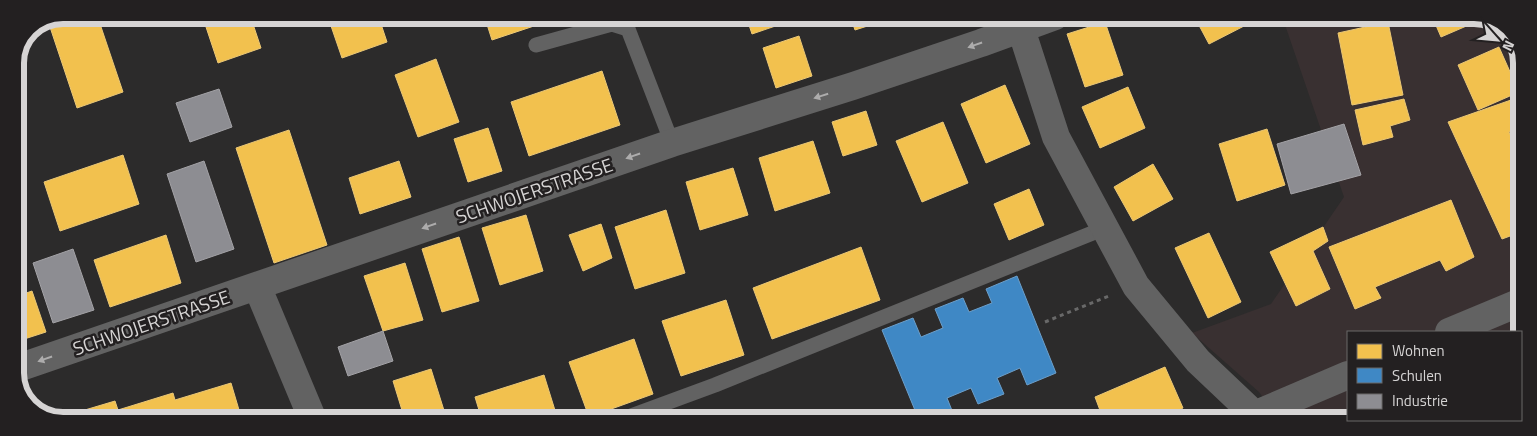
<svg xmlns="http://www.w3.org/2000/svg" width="1537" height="436" viewBox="0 0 1537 436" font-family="'Titillium Web',sans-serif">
  <rect width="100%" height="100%" fill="#2c2b2b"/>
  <path fill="#393031" d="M 1282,16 L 1486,17 L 1510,31 L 1522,59 L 1521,332 L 1348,332 L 1348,420 L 1478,420 L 1475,421 L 1280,421 L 1259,392 L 1192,333 L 1271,304 L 1344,197 Z"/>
  <path fill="#f2c14e" stroke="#eac776" d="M 63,15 L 97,15 L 123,92 L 77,108 L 48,21 Z
    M 202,15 L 250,15 L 261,48 L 218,63 Z
    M 353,15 L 378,15 L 387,42 L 342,58 L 330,23 Z
    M 484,15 L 564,16 L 492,40 Z
    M 746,16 L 795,16 L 796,19 L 752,34 Z
    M 850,16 L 899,16 L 855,30 Z
    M 950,16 L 970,16 L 953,22 Z
    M 1194,16 L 1241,16 L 1246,25 L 1209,44 Z
    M 1432,16 L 1484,17 L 1485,18 L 1441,37 Z
    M 1105,22 L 1123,75 L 1085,87 L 1067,34 Z
    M 1388,22 L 1403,95 L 1352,105 L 1338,33 Z
    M 799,36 L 812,76 L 776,88 L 763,48 Z
    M 1499,47 L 1519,92 L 1478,110 L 1458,65 Z
    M 436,59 L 459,122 L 418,137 L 395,75 Z
    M 602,71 L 620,125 L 529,156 L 511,102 Z
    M 1005,85 L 1030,144 L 986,163 L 961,104 Z
    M 1128,87 L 1145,128 L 1100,148 L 1082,107 Z
    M 1404,99 L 1410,120 L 1390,126 L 1393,137 L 1363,145 L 1355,110 Z
    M 1511,100 L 1521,124 L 1509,132 L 1521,162 L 1521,232 L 1502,239 L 1448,122 Z
    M 866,111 L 877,145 L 843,156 L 832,122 Z
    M 943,122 L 968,183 L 922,202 L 896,141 Z
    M 488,128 L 502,171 L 468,182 L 454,139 Z
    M 1267,129 L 1285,185 L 1237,201 L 1219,144 Z
    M 289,130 L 327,245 L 274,263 L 236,148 Z
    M 813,141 L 830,193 L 775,211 L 759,158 Z
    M 123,155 L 139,204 L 60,231 L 44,182 Z
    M 399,161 L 411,197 L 360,214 L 349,178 Z
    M 1153,164 L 1173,199 L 1133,221 L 1114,187 Z
    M 733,168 L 748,215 L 700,230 L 686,182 Z
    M 1029,189 L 1044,225 L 1009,240 L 994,204 Z
    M 1451,200 L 1474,257 L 1446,271 L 1440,260 L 1375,287 L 1381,298 L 1355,309 L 1329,247 Z
    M 15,207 L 26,237 L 15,241 Z
    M 666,210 L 685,273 L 635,289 L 615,227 Z
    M 526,215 L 543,271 L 500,285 L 482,228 Z
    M 601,224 L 612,258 L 583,271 L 569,235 Z
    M 1323,227 L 1328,241 L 1313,251 L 1330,289 L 1296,306 L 1270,252 Z
    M 1209,233 L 1241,302 L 1208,318 L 1175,248 Z
    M 166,235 L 181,283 L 110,307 L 94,260 Z
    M 459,237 L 479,301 L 442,312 L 422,249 Z
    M 861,247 L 880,300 L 772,339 L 753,288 Z
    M 405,263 L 423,320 L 383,331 L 364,276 Z
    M 32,291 L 46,332 L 15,342 L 15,297 Z
    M 726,300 L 744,355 L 681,376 L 662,321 Z
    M 634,339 L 653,394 L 589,417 L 569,362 Z
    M 1165,367 L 1183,408 L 1154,421 L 1104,421 L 1095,397 Z
    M 431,369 L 447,420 L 405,420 L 393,381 Z
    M 544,375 L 558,420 L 482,420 L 475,397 Z
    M 231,383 L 242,420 L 58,419 L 58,418 L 115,401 L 118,410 L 173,393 L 175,400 Z
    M 1058,411 L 1062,421 L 1036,421 Z
    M 1361,420 L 1473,420 L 1470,421 L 1361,421 Z"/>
  <path fill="#3f88c5" stroke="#6c9fca" d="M 1017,276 L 1056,373 L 1027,385 L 1020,368 L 997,378 L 1004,394 L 978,404 L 971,388 L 947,398 L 955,418 L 949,420 L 919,420 L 882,330 L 913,318 L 921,337 L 943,328 L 935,309 L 963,298 L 969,312 L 992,303 L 986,289 Z"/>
  <path fill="#8d8d92" stroke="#a3a2a6" d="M 265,15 L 278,15 L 266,19 Z
    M 219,89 L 232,127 L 190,142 L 176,103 Z
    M 1344,124 L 1361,175 L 1291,194 L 1277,144 Z
    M 204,161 L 234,249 L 196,262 L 167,174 Z
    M 73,249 L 94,310 L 53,323 L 33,263 Z
    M 383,331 L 393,361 L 348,376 L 338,347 Z"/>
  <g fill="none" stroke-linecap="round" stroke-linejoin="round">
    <path stroke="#696969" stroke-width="3" stroke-dasharray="4 4" stroke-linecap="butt" d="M 1045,322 L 1109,296"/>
    <path stroke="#626262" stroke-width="15" d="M 536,45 L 612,24 L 628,29 L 672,143
      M 620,420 L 715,385 L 1105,228"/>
    <path stroke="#626262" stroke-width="28" d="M 1021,29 L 1056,137 L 1136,286 L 1198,361 L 1255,415 L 1260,421
      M 257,286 L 313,420
      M 1449,332 L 1521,302
      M 15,369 L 672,143 L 853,86 L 981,43 L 1055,16
      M 1240,421 L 1348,375"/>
  </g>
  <defs><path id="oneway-solid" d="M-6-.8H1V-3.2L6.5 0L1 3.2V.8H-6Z" transform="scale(1.25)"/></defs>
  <g fill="#adacac">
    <use href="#oneway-solid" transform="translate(975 45) rotate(161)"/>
    <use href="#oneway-solid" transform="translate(821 96) rotate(163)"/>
    <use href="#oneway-solid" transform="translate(633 156) rotate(161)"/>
    <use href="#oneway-solid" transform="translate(429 226) rotate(161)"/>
    <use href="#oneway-solid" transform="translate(45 359) rotate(161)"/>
  </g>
  <g text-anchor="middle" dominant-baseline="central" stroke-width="5" stroke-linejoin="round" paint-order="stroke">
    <g font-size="19" fill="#d6d4d4" stroke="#232021">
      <text transform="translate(534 190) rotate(-19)">SCHWOJERSTRASSE</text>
      <text transform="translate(151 322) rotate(-19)">SCHWOJERSTRASSE</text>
    </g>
  </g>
  <path d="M0 0H1537V436H0ZM63 24H1474A39 39 0 0 1 1513 63V373A39 39 0 0 1 1474 412H63A39 39 0 0 1 24 373V63A39 39 0 0 1 63 24Z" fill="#232021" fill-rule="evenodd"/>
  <path fill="none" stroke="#d6d4d4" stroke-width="6" d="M63 24H1474A39 39 0 0 1 1513 63V373A39 39 0 0 1 1474 412H63A39 39 0 0 1 24 373V63A39 39 0 0 1 63 24Z"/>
  <rect x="1347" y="331" width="175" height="90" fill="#232021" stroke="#6b6869"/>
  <rect x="1357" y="344" width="25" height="15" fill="#f2c14e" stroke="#6b6869"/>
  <text x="1392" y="356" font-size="15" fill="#d6d4d4">Wohnen</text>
  <rect x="1357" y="368" width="25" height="15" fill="#3f88c5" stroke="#6b6869"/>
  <text x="1392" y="381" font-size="15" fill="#d6d4d4">Schulen</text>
  <rect x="1357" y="394" width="25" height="15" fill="#8d8d92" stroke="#6b6869"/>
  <text x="1392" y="406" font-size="15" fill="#d6d4d4">Industrie</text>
  <g transform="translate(1497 40) rotate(117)" stroke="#232021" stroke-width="4" paint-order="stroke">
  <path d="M0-4L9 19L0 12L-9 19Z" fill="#d6d4d4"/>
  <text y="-8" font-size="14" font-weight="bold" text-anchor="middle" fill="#d6d4d4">N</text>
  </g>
</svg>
